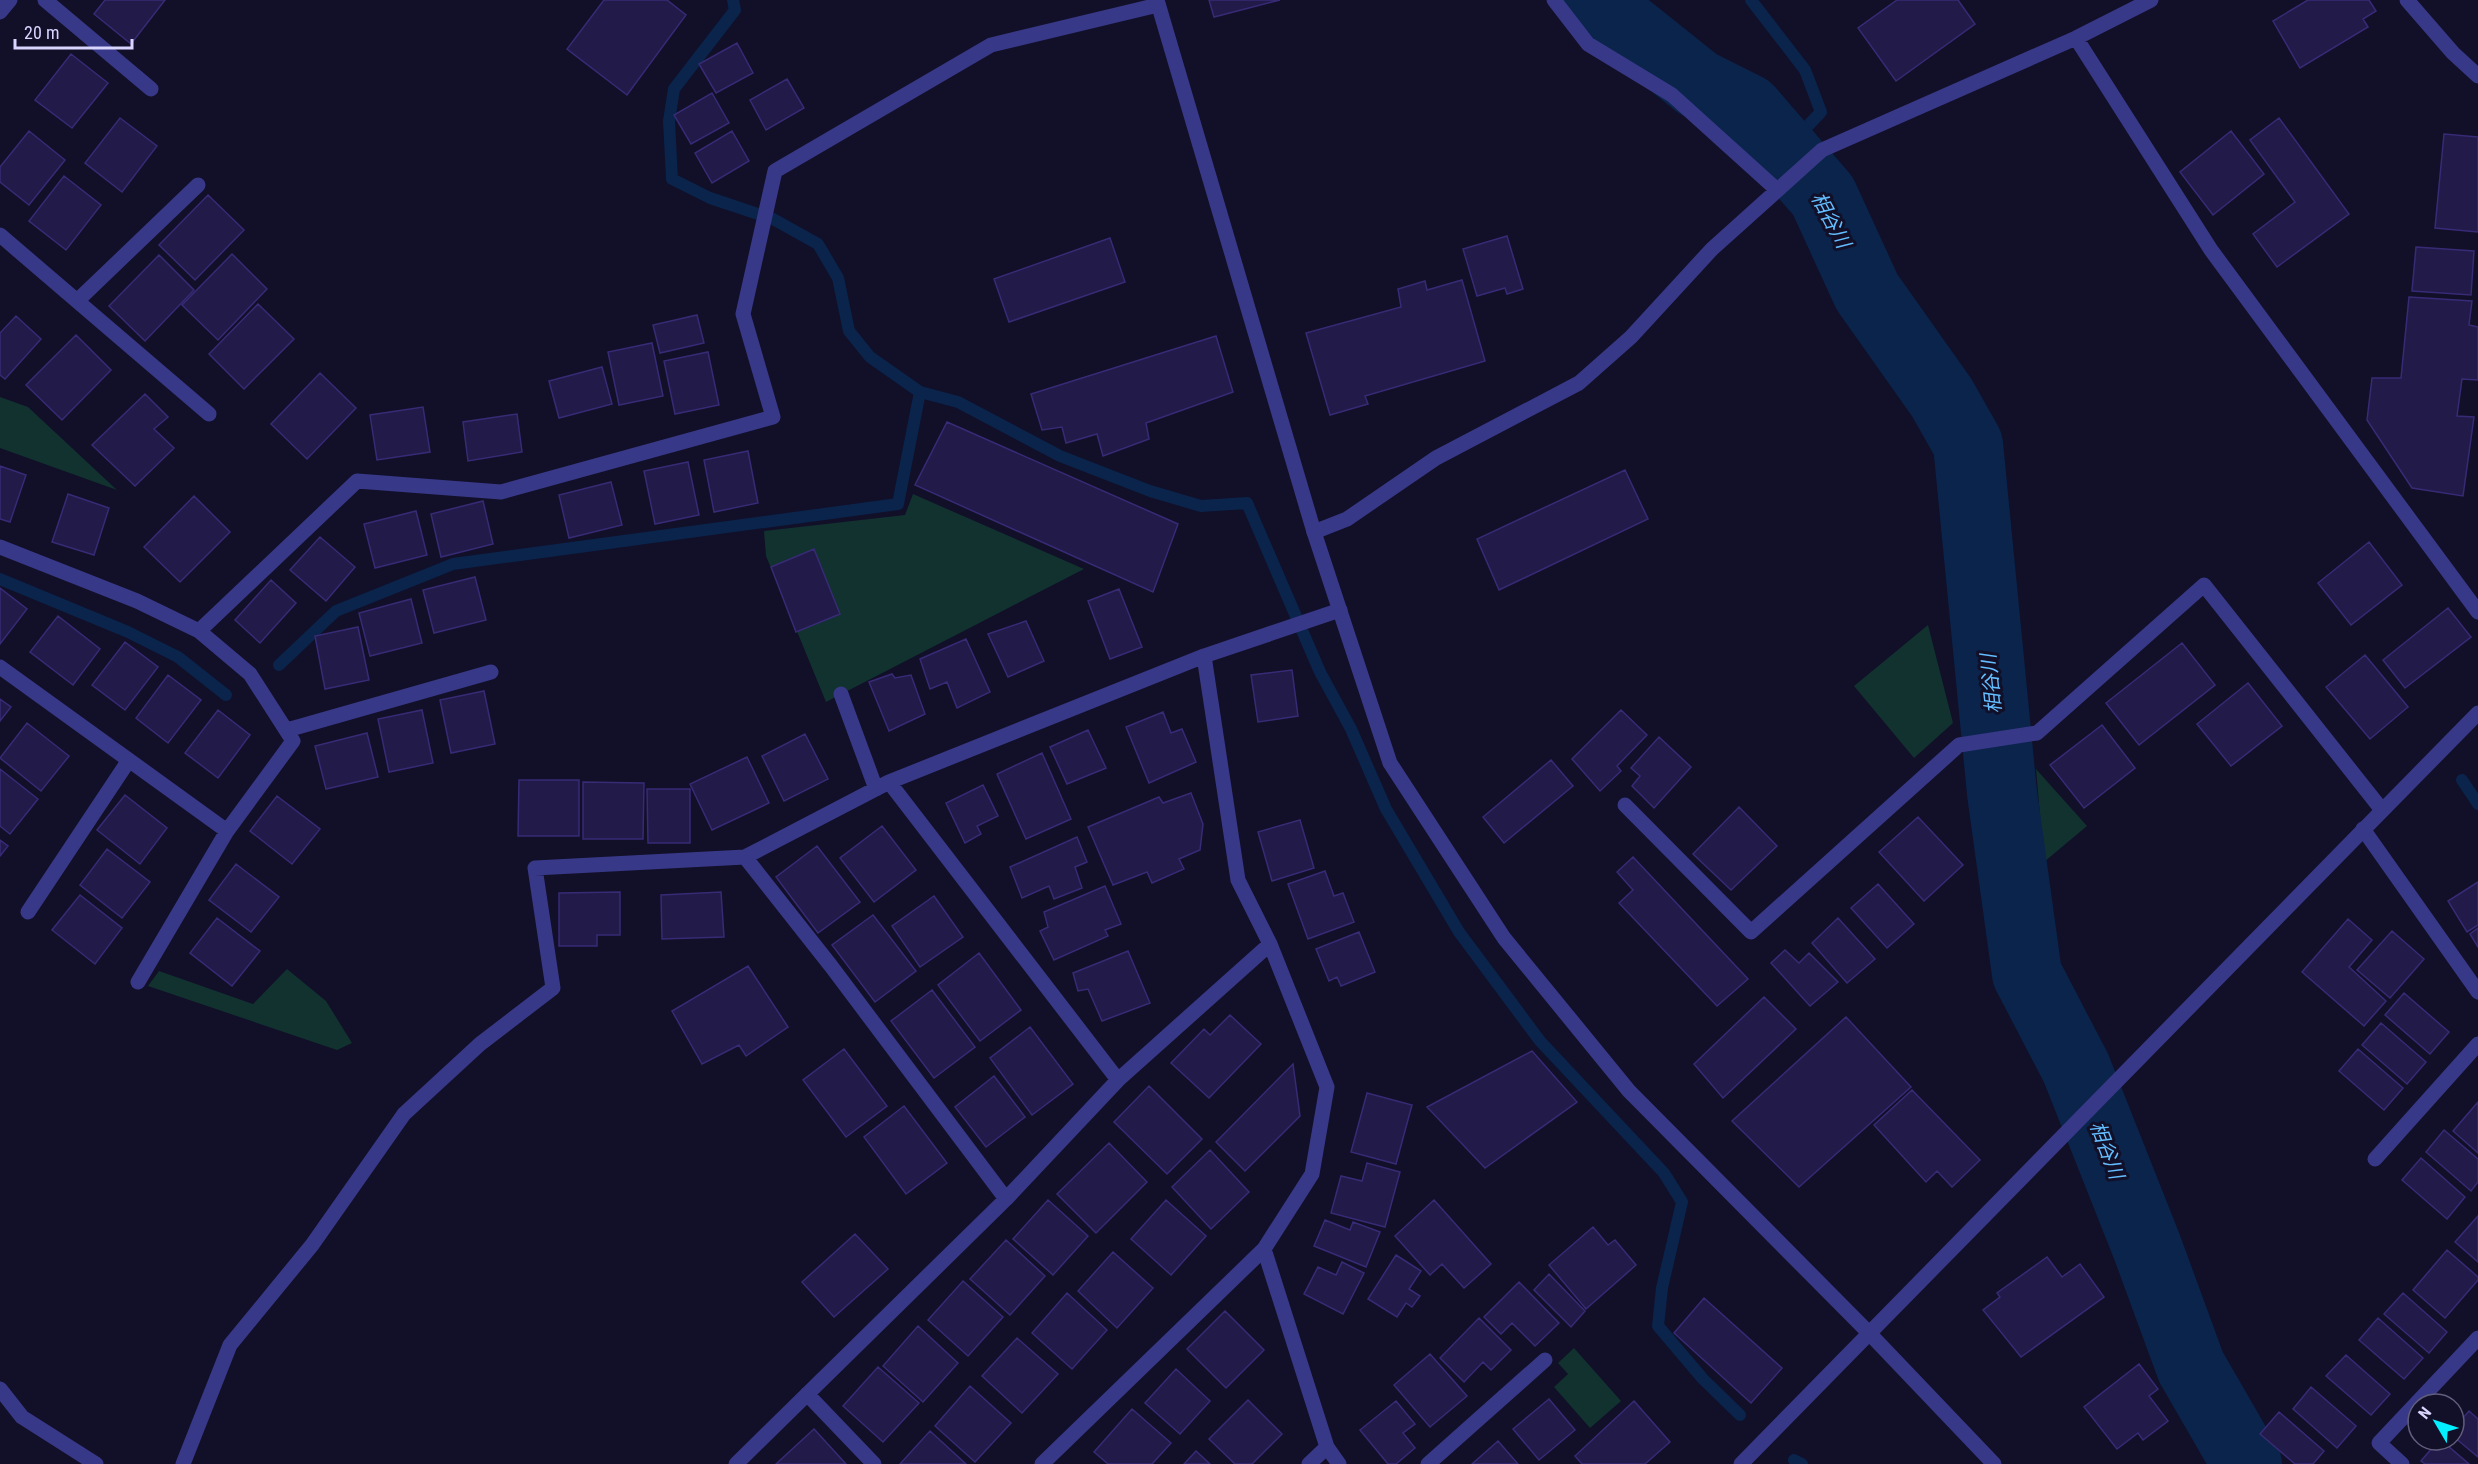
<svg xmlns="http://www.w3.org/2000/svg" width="2478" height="1464" viewBox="0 0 2478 1464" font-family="'Roboto Condensed','Noto Sans JP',sans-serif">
  <rect width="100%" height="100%" fill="#120f28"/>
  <path fill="#11322f" d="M 0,397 L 28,407 L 117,490 L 0,448 Z
    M 913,494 L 1084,569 L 826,702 L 766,556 L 764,531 L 905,515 Z
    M 1928,625 L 1953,723 L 1914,758 L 1854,686 Z
    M 2036,769 L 2087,826 L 2044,862 Z
    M 287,969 L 326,1001 L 352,1043 L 337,1050 L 148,986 L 159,971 L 253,1004 Z
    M 1574,1348 L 1621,1401 L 1590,1428 L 1554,1387 L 1568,1374 L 1558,1363 Z"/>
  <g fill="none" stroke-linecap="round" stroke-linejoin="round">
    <path stroke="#0a244b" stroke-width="12" d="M 733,0 L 735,10 L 674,89 L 669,121 L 672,179 L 710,198 L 773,219 L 818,244 L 838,278 L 849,331 L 870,357 L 920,392
      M 1751,0 L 1805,70 L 1821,112 L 1784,151
      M 0,579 L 128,632 L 178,657 L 226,695
      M 279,665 L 336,611 L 453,564 L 898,504 L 920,392 L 958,402 L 1060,456 L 1150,491 L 1201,506 L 1247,503 L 1320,672 L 1351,729 L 1386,809 L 1459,932 L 1540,1041 L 1664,1173 L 1682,1202 L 1662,1288 L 1658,1326 L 1703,1379 L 1740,1415
      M 2462,780 L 2478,804
      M 1794,1460 L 1802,1464"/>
    <path stroke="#0a244b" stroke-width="70" d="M 1598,0 L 1604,9 L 1698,84 L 1748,109 L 1823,196 L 1867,292 L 1942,398 L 1968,444 L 2002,793 L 2027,974 L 2076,1068 L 2147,1247 L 2191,1367 L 2247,1464"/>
  </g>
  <path fill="#221a49" stroke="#372b76" stroke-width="1.5" d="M 105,0 L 165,0 L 131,44 L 94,14 Z
    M 604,0 L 667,0 L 686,15 L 627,95 L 567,49 Z
    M 1209,0 L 1280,0 L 1214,17 Z
    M 1897,0 L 1958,0 L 1975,24 L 1896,81 L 1858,28 Z
    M 2308,0 L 2369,0 L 2376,11 L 2363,19 L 2368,27 L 2300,68 L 2273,21 Z
    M 737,43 L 753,73 L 716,93 L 699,64 Z
    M 71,54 L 108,83 L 72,128 L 35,100 Z
    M 787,79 L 804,108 L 766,130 L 750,100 Z
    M 712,93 L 729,123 L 691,144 L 674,115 Z
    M 120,118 L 157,146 L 122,192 L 85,163 Z
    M 2279,118 L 2349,214 L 2277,267 L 2253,234 L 2295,202 L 2250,140 Z
    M 29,131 L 65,160 L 29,205 L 0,182 L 0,167 Z
    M 732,131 L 749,161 L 712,183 L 695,153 Z
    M 2231,131 L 2264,174 L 2213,215 L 2180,172 Z
    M 2444,134 L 2478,137 L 2478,232 L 2435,228 Z
    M 64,176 L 101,205 L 66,250 L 29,221 Z
    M 208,195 L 244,230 L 195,280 L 159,245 Z
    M 1507,236 L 1523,289 L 1507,294 L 1505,288 L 1477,296 L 1463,249 Z
    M 1110,238 L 1125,282 L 1009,322 L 994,279 Z
    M 2416,247 L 2474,251 L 2471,295 L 2412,291 Z
    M 232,254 L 267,289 L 218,340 L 182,305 Z
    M 159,255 L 194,290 L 145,341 L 109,306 Z
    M 1462,280 L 1485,361 L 1365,396 L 1368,404 L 1330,415 L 1306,333 L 1401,307 L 1398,289 L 1425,281 L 1427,290 Z
    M 2409,297 L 2472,301 L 2469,325 L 2478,327 L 2478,380 L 2462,379 L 2457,416 L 2474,417 L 2463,496 L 2412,488 L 2367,420 L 2372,378 L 2401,378 Z
    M 258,304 L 294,339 L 244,389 L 209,354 Z
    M 697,315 L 704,343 L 660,353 L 653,325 Z
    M 16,316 L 41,339 L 5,379 L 0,375 L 0,333 Z
    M 76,335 L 111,370 L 62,420 L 26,385 Z
    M 1216,336 L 1233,392 L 1146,423 L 1149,439 L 1103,456 L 1097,434 L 1066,443 L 1062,427 L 1042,430 L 1031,394 Z
    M 652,343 L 663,396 L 619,405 L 608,352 Z
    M 708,352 L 719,405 L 675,414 L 664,361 Z
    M 602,367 L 612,404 L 559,418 L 549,381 Z
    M 320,373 L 356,408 L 307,459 L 271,424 Z
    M 145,394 L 168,417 L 154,429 L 174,448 L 135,486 L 92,445 Z
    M 423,407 L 430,452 L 377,460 L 370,415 Z
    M 517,414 L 522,452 L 468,461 L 463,422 Z
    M 947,422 L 1178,524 L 1153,592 L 915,485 Z
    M 748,451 L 758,503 L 714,512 L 704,460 Z
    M 688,462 L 699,515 L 655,524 L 644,471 Z
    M 0,466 L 26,475 L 10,522 L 0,519 Z
    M 1625,470 L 1648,519 L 1499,590 L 1477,539 Z
    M 611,482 L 622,525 L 569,538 L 559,495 Z
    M 68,494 L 109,508 L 94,555 L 52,542 Z
    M 194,496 L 230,532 L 180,582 L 144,547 Z
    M 483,501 L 493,544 L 441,557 L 431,514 Z
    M 416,511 L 427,555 L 375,568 L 364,524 Z
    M 320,537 L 355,567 L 326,601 L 290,570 Z
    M 2369,542 L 2402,585 L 2351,625 L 2318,583 Z
    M 814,549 L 840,614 L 796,632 L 771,567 Z
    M 475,577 L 486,620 L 434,633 L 423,590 Z
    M 271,580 L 296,603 L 260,643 L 235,620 Z
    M 0,588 L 27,609 L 0,644 Z
    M 1119,589 L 1142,647 L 1110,659 L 1088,601 Z
    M 411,599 L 422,643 L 370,656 L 359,613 Z
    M 2448,608 L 2471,637 L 2405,688 L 2383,660 Z
    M 58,616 L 100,649 L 73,685 L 30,652 Z
    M 1026,621 L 1044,661 L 1008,677 L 988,634 Z
    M 358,627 L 369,680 L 325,689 L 315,636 Z
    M 966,639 L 990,692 L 957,708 L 947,682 L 930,689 L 920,659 Z
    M 125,642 L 158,667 L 125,710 L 92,685 Z
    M 2182,643 L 2215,685 L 2139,745 L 2106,703 Z
    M 2365,655 L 2408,707 L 2370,739 L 2326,687 Z
    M 1292,670 L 1298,716 L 1258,722 L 1251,675 Z
    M 892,674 L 895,678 L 911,675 L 925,714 L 889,731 L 869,682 Z
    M 168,675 L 201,700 L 168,743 L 136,718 Z
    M 2248,683 L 2282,726 L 2231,766 L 2197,724 Z
    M 484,691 L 495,744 L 451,753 L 440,700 Z
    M 0,699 L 11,707 L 0,721 Z
    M 218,710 L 250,735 L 218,778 L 185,753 Z
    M 422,710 L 433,763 L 389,772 L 378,719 Z
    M 1621,710 L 1647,735 L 1617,766 L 1621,771 L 1600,791 L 1572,759 Z
    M 1163,712 L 1171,733 L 1182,729 L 1196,762 L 1149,783 L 1126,727 Z
    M 27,723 L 69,756 L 41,791 L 0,758 Z
    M 2102,725 L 2135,768 L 2084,808 L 2050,765 Z
    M 1088,730 L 1106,768 L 1067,784 L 1050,747 Z
    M 367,733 L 378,777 L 326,789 L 315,746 Z
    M 805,734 L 828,779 L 784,801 L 762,756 Z
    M 1659,737 L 1691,767 L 1654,808 L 1632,786 L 1640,776 L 1631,768 Z
    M 1042,753 L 1071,819 L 1026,839 L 997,774 Z
    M 747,757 L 769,803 L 712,830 L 690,784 Z
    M 1551,760 L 1573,786 L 1504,843 L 1483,817 Z
    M 0,769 L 38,799 L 10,834 L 0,826 Z
    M 519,780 L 579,780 L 579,836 L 518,836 Z
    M 583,782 L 644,783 L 643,839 L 583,839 Z
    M 983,785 L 998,816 L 977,826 L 981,834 L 965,843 L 946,803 Z
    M 647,789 L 690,789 L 690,843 L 648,843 Z
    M 1191,793 L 1203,824 L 1200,850 L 1179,859 L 1184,869 L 1152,883 L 1147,872 L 1113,885 L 1088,827 L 1159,797 L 1163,803 Z
    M 125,795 L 167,828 L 140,864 L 97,830 Z
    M 277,796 L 320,829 L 292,864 L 250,831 Z
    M 1739,807 L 1777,846 L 1731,890 L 1693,854 Z
    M 1918,817 L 1963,865 L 1924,901 L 1879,852 Z
    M 1300,820 L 1314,868 L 1272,881 L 1258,832 Z
    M 882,826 L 916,870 L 874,902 L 840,858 Z
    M 1077,837 L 1087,862 L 1075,867 L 1082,888 L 1054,899 L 1049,886 L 1022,898 L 1010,867 Z
    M 0,840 L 8,846 L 0,856 Z
    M 817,846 L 860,902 L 818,933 L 776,877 Z
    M 107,849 L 150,882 L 122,918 L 80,885 Z
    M 1633,857 L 1748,979 L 1717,1006 L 1619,903 L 1633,890 L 1617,872 Z
    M 236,864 L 279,897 L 251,932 L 209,900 Z
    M 1325,871 L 1334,896 L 1343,893 L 1354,922 L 1308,939 L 1288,884 Z
    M 2478,882 L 2478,925 L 2467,932 L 2448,901 Z
    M 1878,884 L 1914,924 L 1887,948 L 1851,908 Z
    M 1105,886 L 1121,924 L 1105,930 L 1108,936 L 1054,960 L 1040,931 L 1048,927 L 1044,912 Z
    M 620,892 L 620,935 L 597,935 L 597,946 L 559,946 L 559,893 Z
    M 721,892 L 724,937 L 662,939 L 661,895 Z
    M 80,895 L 122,928 L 95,964 L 52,930 Z
    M 934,896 L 963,937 L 920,967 L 892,926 Z
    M 873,915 L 916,971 L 875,1002 L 832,945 Z
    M 217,918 L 260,951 L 232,986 L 190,953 Z
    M 1838,918 L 1875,959 L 1847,983 L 1812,943 Z
    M 2348,919 L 2372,940 L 2349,967 L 2386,1001 L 2364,1026 L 2302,972 Z
    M 2478,928 L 2478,947 L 2470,934 Z
    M 2392,931 L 2424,959 L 2390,998 L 2357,970 Z
    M 1359,932 L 1375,972 L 1341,986 L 1337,977 L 1329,981 L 1316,949 Z
    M 1785,950 L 1799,963 L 1809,953 L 1838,982 L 1810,1006 L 1771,963 Z
    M 1128,951 L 1150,1003 L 1102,1021 L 1088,989 L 1078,991 L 1073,973 Z
    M 979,953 L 1021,1010 L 980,1041 L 938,985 Z
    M 748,966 L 788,1027 L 746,1056 L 739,1045 L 702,1064 L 672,1011 Z
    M 932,990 L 975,1047 L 934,1078 L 891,1021 Z
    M 2404,993 L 2449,1032 L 2430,1054 L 2385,1015 Z
    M 1764,997 L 1796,1029 L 1723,1098 L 1694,1064 Z
    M 1230,1015 L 1261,1044 L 1209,1098 L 1171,1063 L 1204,1029 L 1210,1035 Z
    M 1846,1017 L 1911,1087 L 1799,1187 L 1732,1121 Z
    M 2381,1023 L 2426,1062 L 2407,1084 L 2362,1045 Z
    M 1030,1027 L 1073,1084 L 1032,1115 L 990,1058 Z
    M 844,1049 L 887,1106 L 846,1137 L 803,1080 Z
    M 2358,1049 L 2403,1088 L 2384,1110 L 2339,1071 Z
    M 1532,1051 L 1577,1102 L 1485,1168 L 1427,1107 Z
    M 1293,1064 L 1300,1116 L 1245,1171 L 1216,1142 Z
    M 994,1076 L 1025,1117 L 986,1147 L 955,1107 Z
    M 1149,1086 L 1202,1139 L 1167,1174 L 1114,1122 Z
    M 1912,1090 L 1980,1160 L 1952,1187 L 1937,1171 L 1926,1182 L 1874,1125 Z
    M 1367,1093 L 1412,1105 L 1396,1164 L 1351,1152 Z
    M 2478,1102 L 2478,1153 L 2453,1131 Z
    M 904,1106 L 947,1163 L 906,1194 L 864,1137 Z
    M 2444,1130 L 2478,1159 L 2478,1182 L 2471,1191 L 2426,1152 Z
    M 1109,1143 L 1147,1182 L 1096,1233 L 1057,1194 Z
    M 1210,1150 L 1249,1192 L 1211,1229 L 1172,1187 Z
    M 2421,1158 L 2465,1197 L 2447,1219 L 2402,1180 Z
    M 1367,1163 L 1400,1172 L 1385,1227 L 1331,1213 L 1341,1176 L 1362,1181 Z
    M 1048,1200 L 1088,1236 L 1053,1275 L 1013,1239 Z
    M 1166,1200 L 1206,1236 L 1171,1275 L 1131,1239 Z
    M 1434,1200 L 1491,1264 L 1464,1288 L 1442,1264 L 1430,1275 L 1395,1236 Z
    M 2478,1216 L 2478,1262 L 2455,1242 Z
    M 1325,1220 L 1350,1230 L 1353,1222 L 1380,1232 L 1366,1267 L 1314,1246 Z
    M 1593,1227 L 1608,1245 L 1615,1240 L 1636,1265 L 1586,1309 L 1549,1265 Z
    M 855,1234 L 888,1269 L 834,1317 L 802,1282 Z
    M 1006,1240 L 1045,1276 L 1010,1315 L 970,1279 Z
    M 2447,1250 L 2478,1277 L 2478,1280 L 2445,1318 L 2413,1290 Z
    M 1113,1252 L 1153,1288 L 1117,1328 L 1078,1291 Z
    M 1396,1255 L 1421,1271 L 1409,1289 L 1420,1296 L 1412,1307 L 1406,1303 L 1397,1317 L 1368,1299 Z
    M 2047,1257 L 2062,1277 L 2080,1264 L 2104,1297 L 2021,1357 L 1983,1310 L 2000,1297 L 1997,1293 Z
    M 1342,1262 L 1364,1273 L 1343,1314 L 1304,1294 L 1318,1267 L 1336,1275 Z
    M 1549,1274 L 1585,1311 L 1571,1327 L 1534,1290 Z
    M 963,1281 L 1003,1317 L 968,1356 L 928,1320 Z
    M 1519,1282 L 1559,1323 L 1535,1346 L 1512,1323 L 1501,1334 L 1484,1317 Z
    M 1067,1293 L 1107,1330 L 1072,1369 L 1032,1333 Z
    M 2403,1293 L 2447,1332 L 2429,1353 L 2384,1314 Z
    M 1704,1298 L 1782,1368 L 1751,1403 L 1674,1333 Z
    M 1225,1311 L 1264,1350 L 1226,1388 L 1187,1349 Z
    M 1479,1318 L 1511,1350 L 1491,1370 L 1483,1362 L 1464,1382 L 1440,1358 Z
    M 2378,1318 L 2423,1358 L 2404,1379 L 2359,1340 Z
    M 918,1326 L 958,1363 L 923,1402 L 883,1366 Z
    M 1017,1338 L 1058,1374 L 1022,1413 L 982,1376 Z
    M 1430,1354 L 1467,1396 L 1430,1427 L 1394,1385 Z
    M 2346,1355 L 2390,1394 L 2371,1415 L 2326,1376 Z
    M 2139,1364 L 2158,1389 L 2149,1396 L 2168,1421 L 2143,1440 L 2138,1433 L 2117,1449 L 2084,1407 Z
    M 878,1367 L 919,1403 L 883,1442 L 843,1406 Z
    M 1176,1369 L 1210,1401 L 1180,1434 L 1145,1403 Z
    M 970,1386 L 1011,1423 L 975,1462 L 935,1426 Z
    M 2311,1387 L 2356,1426 L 2337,1448 L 2293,1409 Z
    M 1549,1399 L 1575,1430 L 1539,1460 L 1513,1429 Z
    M 1248,1400 L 1282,1434 L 1252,1464 L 1235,1464 L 1209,1439 Z
    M 1396,1401 L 1415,1424 L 1403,1433 L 1415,1448 L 1396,1464 L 1388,1464 L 1360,1430 Z
    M 1634,1401 L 1670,1442 L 1645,1464 L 1582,1464 L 1575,1456 Z
    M 1132,1409 L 1171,1443 L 1152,1464 L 1108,1464 L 1094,1452 Z
    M 2469,1411 L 2478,1419 L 2478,1457 L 2454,1437 L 2454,1428 Z
    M 2279,1412 L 2324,1451 L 2313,1464 L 2295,1464 L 2260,1434 Z
    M 814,1429 L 846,1464 L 776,1464 Z
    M 930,1431 L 966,1464 L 900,1464 Z
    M 2439,1440 L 2441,1440 L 2469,1464 L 2425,1464 L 2421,1461 Z
    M 1498,1441 L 1518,1464 L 1472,1464 Z
    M 1196,1451 L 1210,1464 L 1184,1464 Z"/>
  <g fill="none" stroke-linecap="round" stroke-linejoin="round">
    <path stroke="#383888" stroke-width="15" d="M 45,0 L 151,89
      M 1554,0 L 1588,44 L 1672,95 L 1776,189
      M 2407,0 L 2453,53 L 2478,76
      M 0,12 L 10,0
      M 2076,38 L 2211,250 L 2478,612
      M 0,235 L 209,414
      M 77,301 L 198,185
      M 1314,532 L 1347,519 L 1436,458 L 1579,383 L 1631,337 L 1712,249 L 1822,150 L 2076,38 L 2151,0
      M 0,547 L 137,601 L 199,631 L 357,481 L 501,492 L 773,417 L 743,314 L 775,171 L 991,45 L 1158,5
      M 199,631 L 250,674 L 293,741 L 227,831
      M 1204,656 L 1238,880 L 1270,944 L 1327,1087 L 1312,1174 L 1264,1249 L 1327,1447 L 1339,1464
      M 0,667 L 227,831 L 138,982
      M 841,694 L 876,789
      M 287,730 L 491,672
      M 889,782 L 1118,1080
      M 1625,805 L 1751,932 L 1959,745 L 2037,733 L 2204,585 L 2382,810
      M 2363,829 L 2478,992
      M 28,912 L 129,760
      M 2375,1159 L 2478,1044
      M 1006,1199 L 831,966 L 745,857 L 889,782 L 1204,656 L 1340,610
      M 0,1389 L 22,1417 L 96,1464
      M 807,1394 L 874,1464
      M 183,1464 L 230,1345 L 312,1245 L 404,1114 L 480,1044 L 553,988 L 535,868 L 745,857
      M 736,1464 L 1006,1199 L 1118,1080 L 1270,944
      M 1042,1464 L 1264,1249
      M 1309,1464 L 1327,1447
      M 1428,1464 L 1545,1360
      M 2402,1464 L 2379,1443 L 2478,1338"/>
    <path stroke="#383888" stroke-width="15" d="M 1157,0 L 1314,532 L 1390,763 L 1504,938 L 1629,1091 L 1870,1334 L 1994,1464
      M 1741,1464 L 2478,713"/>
  </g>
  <g text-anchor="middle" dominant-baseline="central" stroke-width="6" stroke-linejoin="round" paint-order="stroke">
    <g font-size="20" font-style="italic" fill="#63bdff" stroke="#120f28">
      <text transform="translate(1831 220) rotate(62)">相谷川</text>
      <text transform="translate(1991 684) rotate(-96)">相谷川</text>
      <text transform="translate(2107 1150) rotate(69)">相谷川</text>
    </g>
  </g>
  <g transform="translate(2436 1422) rotate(309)"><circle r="28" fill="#120f28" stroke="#615e7e" stroke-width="1.5"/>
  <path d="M0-4.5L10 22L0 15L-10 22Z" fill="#01efff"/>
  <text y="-9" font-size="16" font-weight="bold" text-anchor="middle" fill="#d8d5ff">N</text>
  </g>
  <path d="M15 39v9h117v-9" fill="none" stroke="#d8d5ff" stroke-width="3"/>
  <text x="24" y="39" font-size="18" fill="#d8d5ff" stroke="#120f28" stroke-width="4.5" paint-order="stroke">20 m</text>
</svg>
